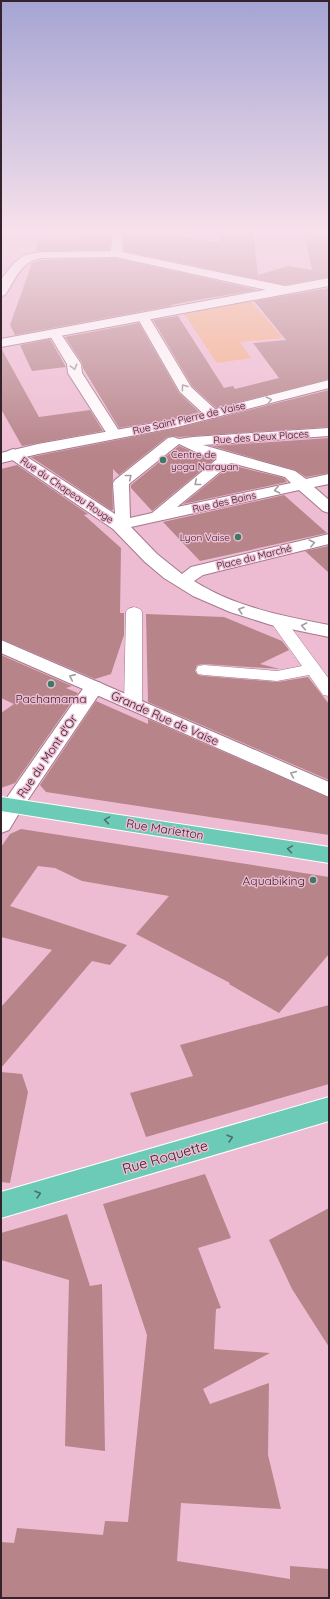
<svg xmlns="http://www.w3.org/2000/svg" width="330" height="1599" viewBox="0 0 330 1599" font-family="Quicksand,sans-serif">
  <rect width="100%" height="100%" fill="#eebcd2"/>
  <path fill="#f3ad85" d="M 251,301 L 283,338 L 240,342 L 251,358 L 217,363 L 184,314 Z"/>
  <path fill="#b7848a" d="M 80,229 L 112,229 L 110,250 L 36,251 L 38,240 L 78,239 Z
    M 124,229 L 154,229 L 154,233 L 220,243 L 219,229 L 253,229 L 258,275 L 288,266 L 312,270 L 303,229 L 324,229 L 329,242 L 329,277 L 285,285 L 124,251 Z
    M 116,258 L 258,290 L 197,300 L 171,305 L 171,306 L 15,335 L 10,325 L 32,263 L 41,260 Z
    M 329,288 L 329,379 L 216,408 L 192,386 L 153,320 L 178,316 L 224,388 L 233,386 L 235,389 L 279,378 L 253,343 L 286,340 L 254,301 Z
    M 139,323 L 179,393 L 199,412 L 177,418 L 119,428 L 83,368 L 82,363 L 65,337 Z
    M 50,339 L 66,367 L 32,371 L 20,345 Z
    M 1,348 L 39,417 L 90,410 L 103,431 L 22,446 L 1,409 Z
    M 329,390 L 329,427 L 179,437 L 173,436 L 167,437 L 119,475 L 113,469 L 113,480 L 112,483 L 113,510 L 111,510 L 31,457 L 177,428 Z
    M 329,438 L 329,473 L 306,477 L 295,470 L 212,446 Z
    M 179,446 L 200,455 L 214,460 L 152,511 L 131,488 L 131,485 Z
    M 17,465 L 88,514 L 84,515 L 121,548 L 120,613 L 124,613 L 124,635 L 111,674 L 95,679 L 1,639 L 1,469 Z
    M 231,465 L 284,478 L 287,482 L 183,504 Z
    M 284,495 L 327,533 L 200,561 L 163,522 Z
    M 329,546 L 329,573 L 305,551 Z
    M 146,614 L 224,617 L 282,641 L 289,650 L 260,664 L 280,669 L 204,664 L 197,665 L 195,671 L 198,675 L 204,676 L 277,682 L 308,677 L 329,704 L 329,780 L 148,702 Z
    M 1,655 L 72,686 L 66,688 L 78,693 L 15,783 L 1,788 L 1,713 L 14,704 L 1,698 Z
    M 96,701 L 148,724 L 148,719 L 329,798 L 329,835 L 46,792 L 40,785 Z
    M 21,829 L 329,877 L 329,954 L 279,1013 L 229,984 L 230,983 L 136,934 L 169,896 L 82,881 L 55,868 L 38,866 L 10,906 L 127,945 L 110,965 L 92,961 L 1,1068 L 1,1007 L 52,950 L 1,937 L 1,847 L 10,834 Z
    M 329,1005 L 329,1084 L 146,1137 L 130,1093 L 193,1076 L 180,1045 Z
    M 1,1072 L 22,1074 L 28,1092 L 10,1183 L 1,1182 Z
    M 205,1174 L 231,1238 L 198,1248 L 221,1308 L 216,1309 L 214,1349 L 270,1353 L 203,1389 L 210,1404 L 269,1383 L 268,1455 L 281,1509 L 181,1503 L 177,1561 L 290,1579 L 290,1566 L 329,1569 L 329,1598 L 1,1598 L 1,1542 L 14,1543 L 17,1528 L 103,1535 L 105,1521 L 128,1522 L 147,1335 L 103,1204 Z
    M 329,1208 L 329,1347 L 292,1289 L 269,1240 Z
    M 67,1214 L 90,1286 L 102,1284 L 105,1451 L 65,1446 L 69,1280 L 1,1260 L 1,1233 Z"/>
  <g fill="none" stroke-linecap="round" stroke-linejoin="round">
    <defs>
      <path id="pedestrian" d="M 134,607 L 140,609 L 142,612 L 142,704 L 139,708 L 133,709 L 127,708 L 124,704 L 126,612 L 128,609 Z
        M 278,616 L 284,618 L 329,679 L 329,696 L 323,695 L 309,675 L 277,681 L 204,675 L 198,674 L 196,670 L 198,666 L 204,665 L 277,671 L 302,666 L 270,621 L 272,618 Z"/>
      <path id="minor" d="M 113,229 L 123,229 L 122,252 L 285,286 L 289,287 L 291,290 L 289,293 L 285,294 L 116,257 L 41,258 C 20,262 16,279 5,295 L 1,296 L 2,278 L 14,263 L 25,255 L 41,252 L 111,251 Z
        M 143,313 L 147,314 L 149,317 L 191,387 L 217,411 L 219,414 L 217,417 L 212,418 L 207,417 L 180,392 L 137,317 L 139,314 Z
        M 55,330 L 59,331 L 81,364 L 82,373 L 121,434 L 119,437 L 114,438 L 109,437 L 68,373 L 67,364 L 49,334 L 51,331 Z
        M 329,428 L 329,436 L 203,445 L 295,471 L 306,479 L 329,474 L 329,484 L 314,487 L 329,500 L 329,513 L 323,511 L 299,490 L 131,527 L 157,554 L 182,574 L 191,567 L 329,534 L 329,544 L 203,575 L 194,581 C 235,607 282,616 329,625 L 329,637 L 271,625 L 230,612 L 193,596 L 164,578 L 145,562 L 113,529 L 8,457 L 5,454 L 8,451 L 13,449 L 18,451 L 115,514 L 113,483 L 115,480 L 168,438 L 173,437 L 179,439 L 193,437 ZM 179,444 L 200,454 L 217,459 L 152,513 L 130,518 L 129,484 ZM 231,463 L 285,477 L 291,483 L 177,507 Z
        M 94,681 L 101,683 L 104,687 L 21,810 L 9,830 L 1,833 L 1,806 L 87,683 Z"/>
      <path id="tertiary" d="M 329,278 L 329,286 L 1,347 L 1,339 Z
        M 329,380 L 329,388 L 177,427 L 38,454 L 1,463 L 1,453 L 38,444 L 177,419 Z
        M 1,640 L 329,782 L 329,797 L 1,653 Z"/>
      <path id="primary" d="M 1,797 L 329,847 L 329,863 L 1,811 Z
        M 329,1097 L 329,1121 L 1,1218 L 1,1192 Z"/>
    </defs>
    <use href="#pedestrian" stroke="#a5788c" stroke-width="1"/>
    <use href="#minor" stroke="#a5788c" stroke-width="2"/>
    <use href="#tertiary" stroke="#a5788c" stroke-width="2"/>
    <use href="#primary" stroke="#fff" stroke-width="2"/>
    <use href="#pedestrian" fill="#fff" fill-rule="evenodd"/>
    <use href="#minor" fill="#fff" fill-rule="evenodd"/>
    <use href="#tertiary" fill="#fff" fill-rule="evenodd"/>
    <use href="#primary" fill="#6ccbb6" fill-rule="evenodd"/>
  </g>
  <defs><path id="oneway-chevron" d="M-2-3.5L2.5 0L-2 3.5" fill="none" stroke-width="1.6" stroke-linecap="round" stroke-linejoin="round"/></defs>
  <g stroke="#a49ca0">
    <use href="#oneway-chevron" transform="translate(74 367) rotate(75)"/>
    <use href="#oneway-chevron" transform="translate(184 387) rotate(-126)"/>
    <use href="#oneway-chevron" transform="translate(269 400) rotate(-14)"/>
    <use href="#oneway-chevron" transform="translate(129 477) rotate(-39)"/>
    <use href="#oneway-chevron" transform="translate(197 483) rotate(141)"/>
    <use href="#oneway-chevron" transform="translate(277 490) rotate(167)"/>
    <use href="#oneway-chevron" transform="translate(312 543) rotate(-14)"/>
    <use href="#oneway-chevron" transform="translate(241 610) rotate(-163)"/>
    <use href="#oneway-chevron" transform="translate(304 626) rotate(-169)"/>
    <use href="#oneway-chevron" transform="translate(72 677) rotate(-156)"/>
    <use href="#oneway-chevron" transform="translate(293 774) rotate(-156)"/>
  </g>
  <g stroke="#4e6f6a">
    <use href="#oneway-chevron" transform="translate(107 820) rotate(-171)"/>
    <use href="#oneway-chevron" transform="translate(290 849) rotate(-171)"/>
    <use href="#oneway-chevron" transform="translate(230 1138) rotate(-16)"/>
    <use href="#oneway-chevron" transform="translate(38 1194) rotate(-16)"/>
  </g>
  <linearGradient id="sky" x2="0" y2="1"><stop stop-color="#a5a4d3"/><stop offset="0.51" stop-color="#f7e1eb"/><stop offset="1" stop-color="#f7e1eb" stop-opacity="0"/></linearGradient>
  <rect width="330" height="453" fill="url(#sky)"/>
  <g fill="#3c7a66" stroke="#eebcd2" stroke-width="1.5">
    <circle cx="163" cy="460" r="4"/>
    <circle cx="238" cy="537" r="4"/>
    <circle cx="51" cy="684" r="4"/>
    <circle cx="313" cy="880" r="4"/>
  </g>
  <g text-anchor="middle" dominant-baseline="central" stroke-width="3" stroke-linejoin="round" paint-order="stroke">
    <g font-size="10" fill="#35232b" stroke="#eebcd2">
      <text transform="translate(189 418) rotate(-13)">Rue Saint Pierre de Vaise</text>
      <text transform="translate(261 437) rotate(-4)">Rue des Deux Places</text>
      <text transform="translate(67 490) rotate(34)">Rue du Chapeau Rouge</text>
      <text transform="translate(224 502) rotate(-13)">Rue des Bains</text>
      <text transform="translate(254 557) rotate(-14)">Place du Marché</text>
    </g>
    <g font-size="10" fill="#35232b" stroke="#eebcd2" text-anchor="start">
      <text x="171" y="454">Centre de<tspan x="171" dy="12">yoga Narayan</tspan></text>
      <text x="230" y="537" text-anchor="end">Lyon Vaise</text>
    </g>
    <g font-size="12" fill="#35232b" stroke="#eebcd2">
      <text x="51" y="698">Pachamama</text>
      <text x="305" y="880" text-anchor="end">Aquabiking</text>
    </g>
    <g font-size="12" fill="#35232b" stroke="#eebcd2">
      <text transform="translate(165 718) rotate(24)">Grande Rue de Vaise</text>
      <text transform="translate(47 756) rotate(-56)">Rue du Mont d'Or</text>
      <text transform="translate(165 829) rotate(9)">Rue Marietton</text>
    </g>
    <g font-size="14" fill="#35232b" stroke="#eebcd2">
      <text transform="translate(165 1157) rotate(-16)">Rue Roquette</text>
    </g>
  </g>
  <rect width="330" height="1599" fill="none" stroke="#35232b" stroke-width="4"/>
</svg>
